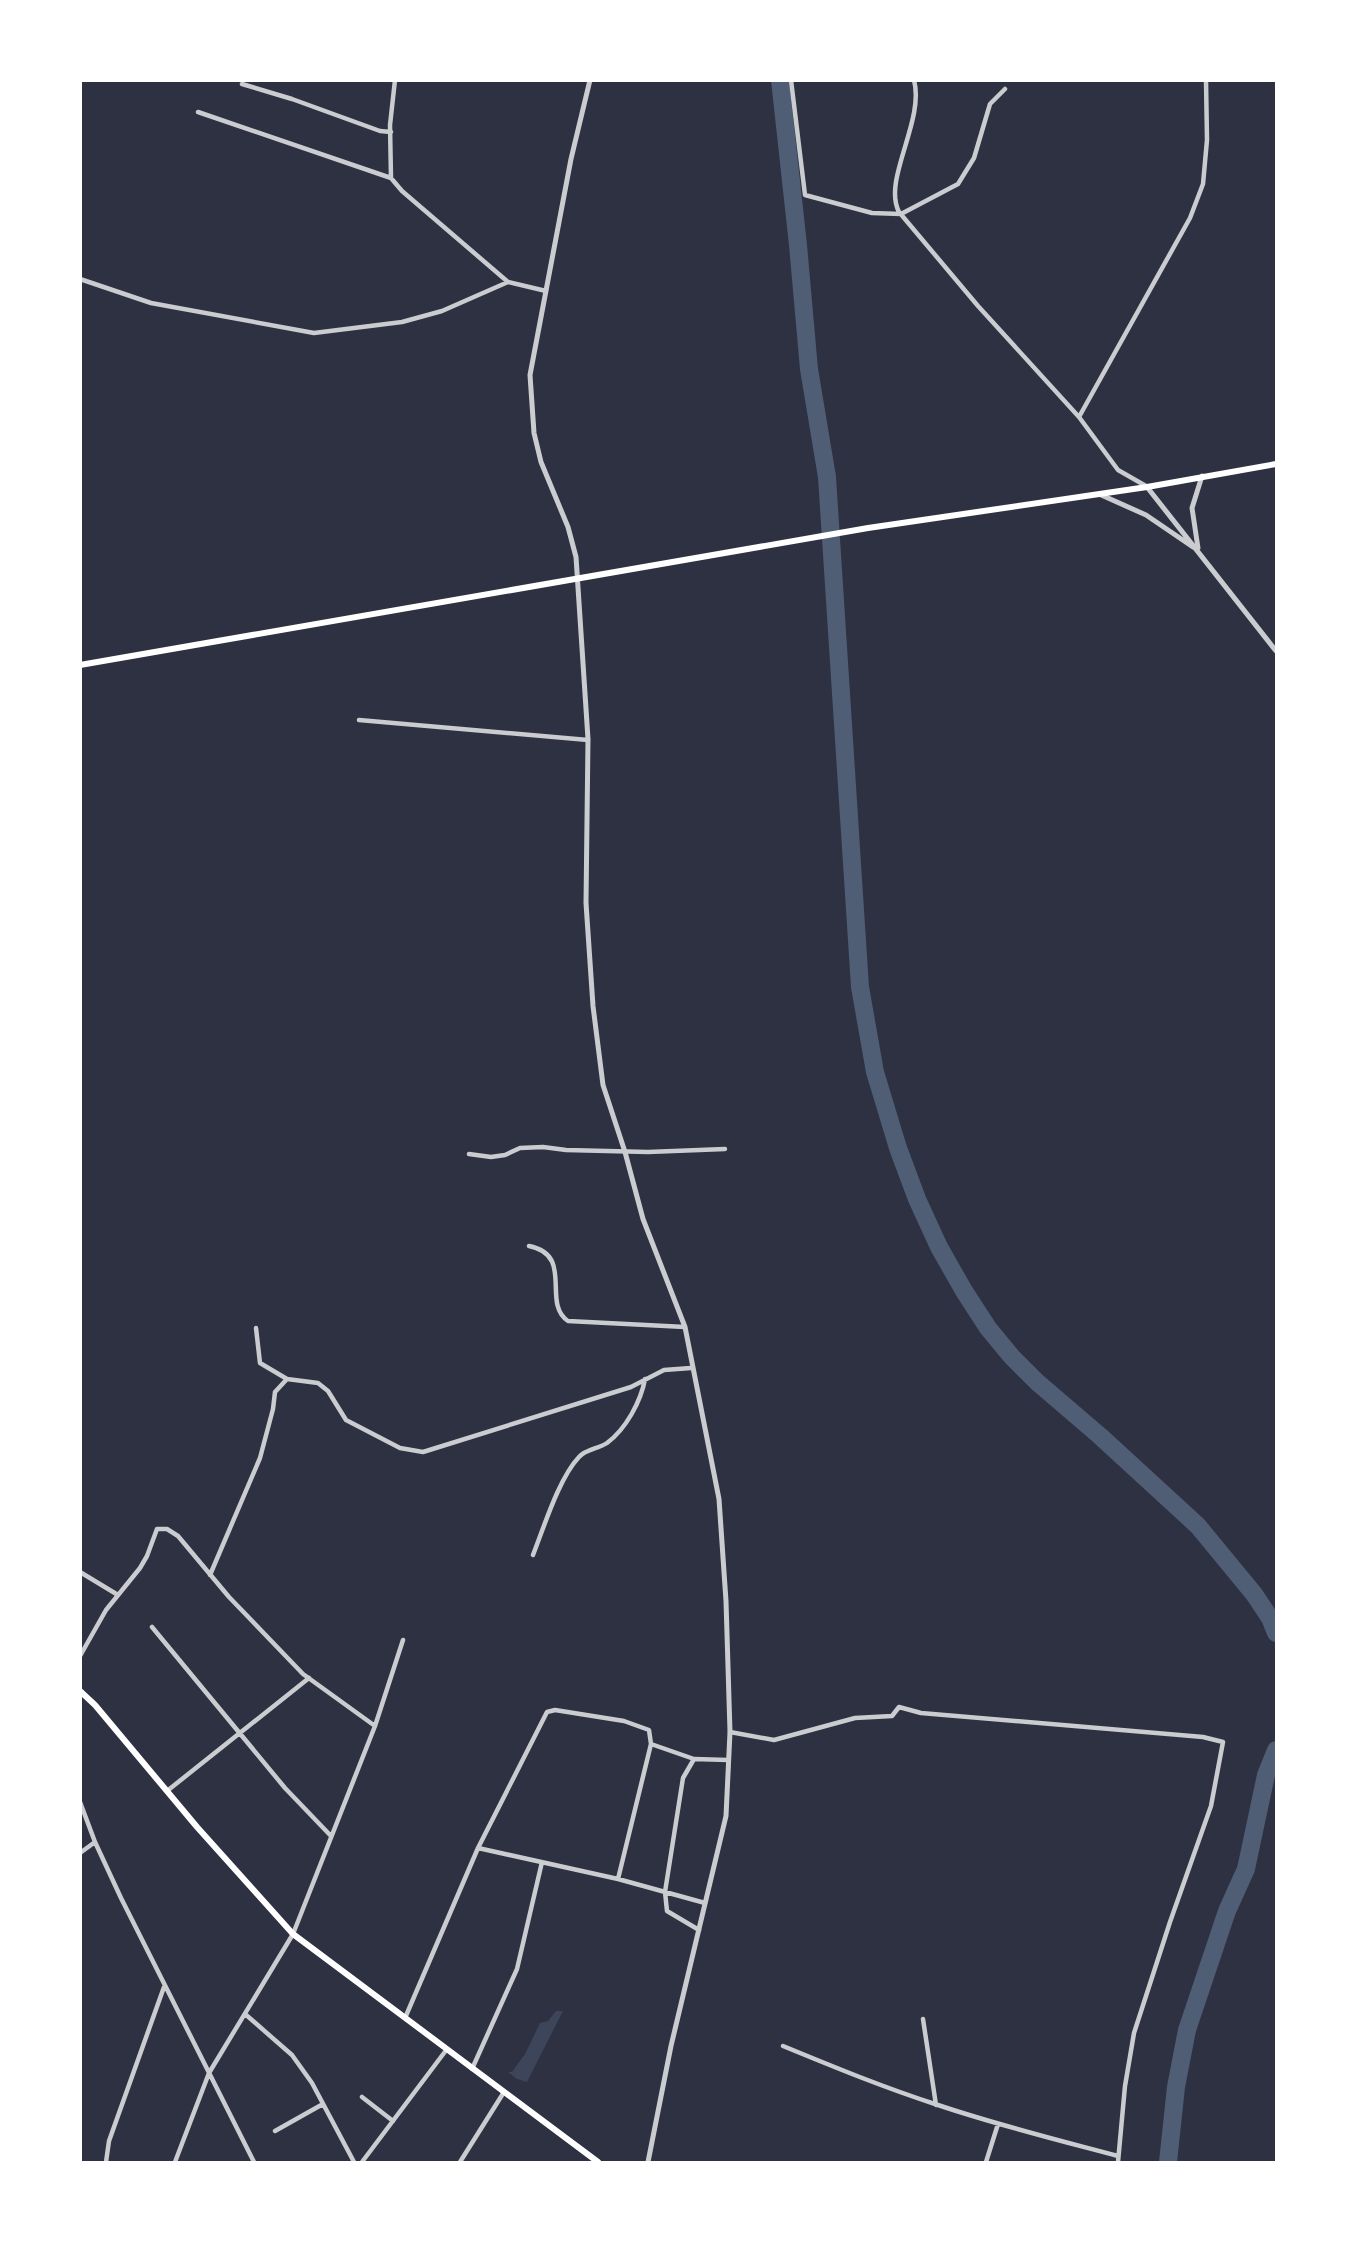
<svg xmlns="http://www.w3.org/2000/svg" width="1357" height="2243" viewBox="0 0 1357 2243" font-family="'Roboto Condensed',sans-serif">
  <rect width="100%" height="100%" fill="#2d3142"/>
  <path fill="#3c4559" d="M 556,2011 L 563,2011 L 527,2082 L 517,2079 L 508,2072 L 512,2072 L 525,2054 L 540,2023 L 548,2021 Z"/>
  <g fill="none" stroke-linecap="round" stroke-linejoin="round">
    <path stroke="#4f5d75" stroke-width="18" d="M 780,80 L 798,245 L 809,369 L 827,477 L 860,987 L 875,1072 L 898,1148 L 917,1199 L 939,1247 L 964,1291 L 988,1328 L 1012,1357 L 1037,1382 L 1100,1436 L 1198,1526 L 1254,1594 L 1270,1618 L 1276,1633
      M 1168,2162 L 1176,2087 L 1187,2030 L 1227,1911 L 1246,1869 L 1266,1775 L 1276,1750"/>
    <path stroke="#caccd0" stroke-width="4.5" d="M 791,80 L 805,195 L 872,213 L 901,214 L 958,184 L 974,158 L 990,104 L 1005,89
      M 914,80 C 925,121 882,180 899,212 L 978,306 L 1079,417 L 1118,470 L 1146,486
      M 242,84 L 292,99 L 380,131 L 391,132
      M 198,112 L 391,178 L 402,191 L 508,282
      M 391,178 L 390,125 L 395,80
      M 80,279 L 151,303 L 314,333 L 402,322 L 442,311 L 508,282 L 546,291
      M 1079,417 L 1190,218 L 1203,184 L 1207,140 L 1206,80
      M 359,720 L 588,740
      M 469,1154 L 491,1157 L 505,1155 L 520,1148 L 543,1147 L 566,1150 L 648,1152 L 725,1149
      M 529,1246 C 575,1255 541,1303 568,1321 L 685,1327
      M 256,1328 L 260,1363 L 287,1379 L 318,1383 L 328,1391 L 346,1420 L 400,1448 L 423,1452 L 631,1387 L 664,1370 L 691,1368
      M 533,1555 C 544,1527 559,1478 579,1457 C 586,1449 598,1449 607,1443 C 626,1429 641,1401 645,1379
      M 80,1572 L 118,1595
      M 210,1575 L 260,1458 L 273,1409 L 275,1392 L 287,1379
      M 152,1627 L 285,1788 L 331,1836
      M 80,1656 L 106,1610 L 140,1568 L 147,1556 L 157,1529 L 167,1529 L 178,1536 L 229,1597 L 303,1674 L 375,1726
      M 730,1732 L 774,1740 L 855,1718 L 892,1716 L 899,1707 L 921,1713 L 1203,1737 L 1223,1742 L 1211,1806 L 1170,1922 L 1134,2033 L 1125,2086 L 1118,2162
      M 651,1744 L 694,1759
      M 167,1791 L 309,1678
      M 80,1802 L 95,1842 L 121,1898 L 254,2162
      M 478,1848 L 618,1879 L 705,1903
      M 80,1853 L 95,1842
      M 699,1930 L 667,1911 L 665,1892 L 683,1778 L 694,1759 L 728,1760
      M 245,2014 L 292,2055 L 312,2083 L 354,2162
      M 405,2018 L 478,1848 L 547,1712 L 555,1710 L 624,1721 L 649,1730 L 651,1744 L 618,1879
      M 923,2019 L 936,2105
      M 783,2046 C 834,2067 885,2088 938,2105 C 997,2125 1058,2140 1118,2156
      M 472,2069 L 517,1969 L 542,1862
      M 362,2097 L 393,2121
      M 275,2131 L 323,2104
      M 106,2162 L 109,2141 L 164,1987
      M 175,2162 L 209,2073 L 293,1934 L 375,1726 L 403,1640
      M 362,2162 L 447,2049
      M 460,2162 L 504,2092
      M 986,2162 L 998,2124"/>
    <path stroke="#caccd0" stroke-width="5" d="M 590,80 L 571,159 L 530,375 L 534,433 L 541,462 L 568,527 L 576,557 L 588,739 L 586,903 L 593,1006 L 603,1085 L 625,1152 L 643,1219 L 685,1327 L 719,1499 L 726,1601 L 730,1732 L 726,1816 L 671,2046 L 648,2162
      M 1147,487 L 1276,651
      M 1099,494 L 1146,515 L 1193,547
      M 1198,548 L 1192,508 L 1202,476"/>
    <path stroke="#fff" stroke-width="6" d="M 80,665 L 868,528 L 1147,487 L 1276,464
      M 80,1691 L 95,1705 L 197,1827 L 293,1934 L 598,2162"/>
  </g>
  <rect width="1357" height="2243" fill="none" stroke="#ffffff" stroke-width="164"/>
</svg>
